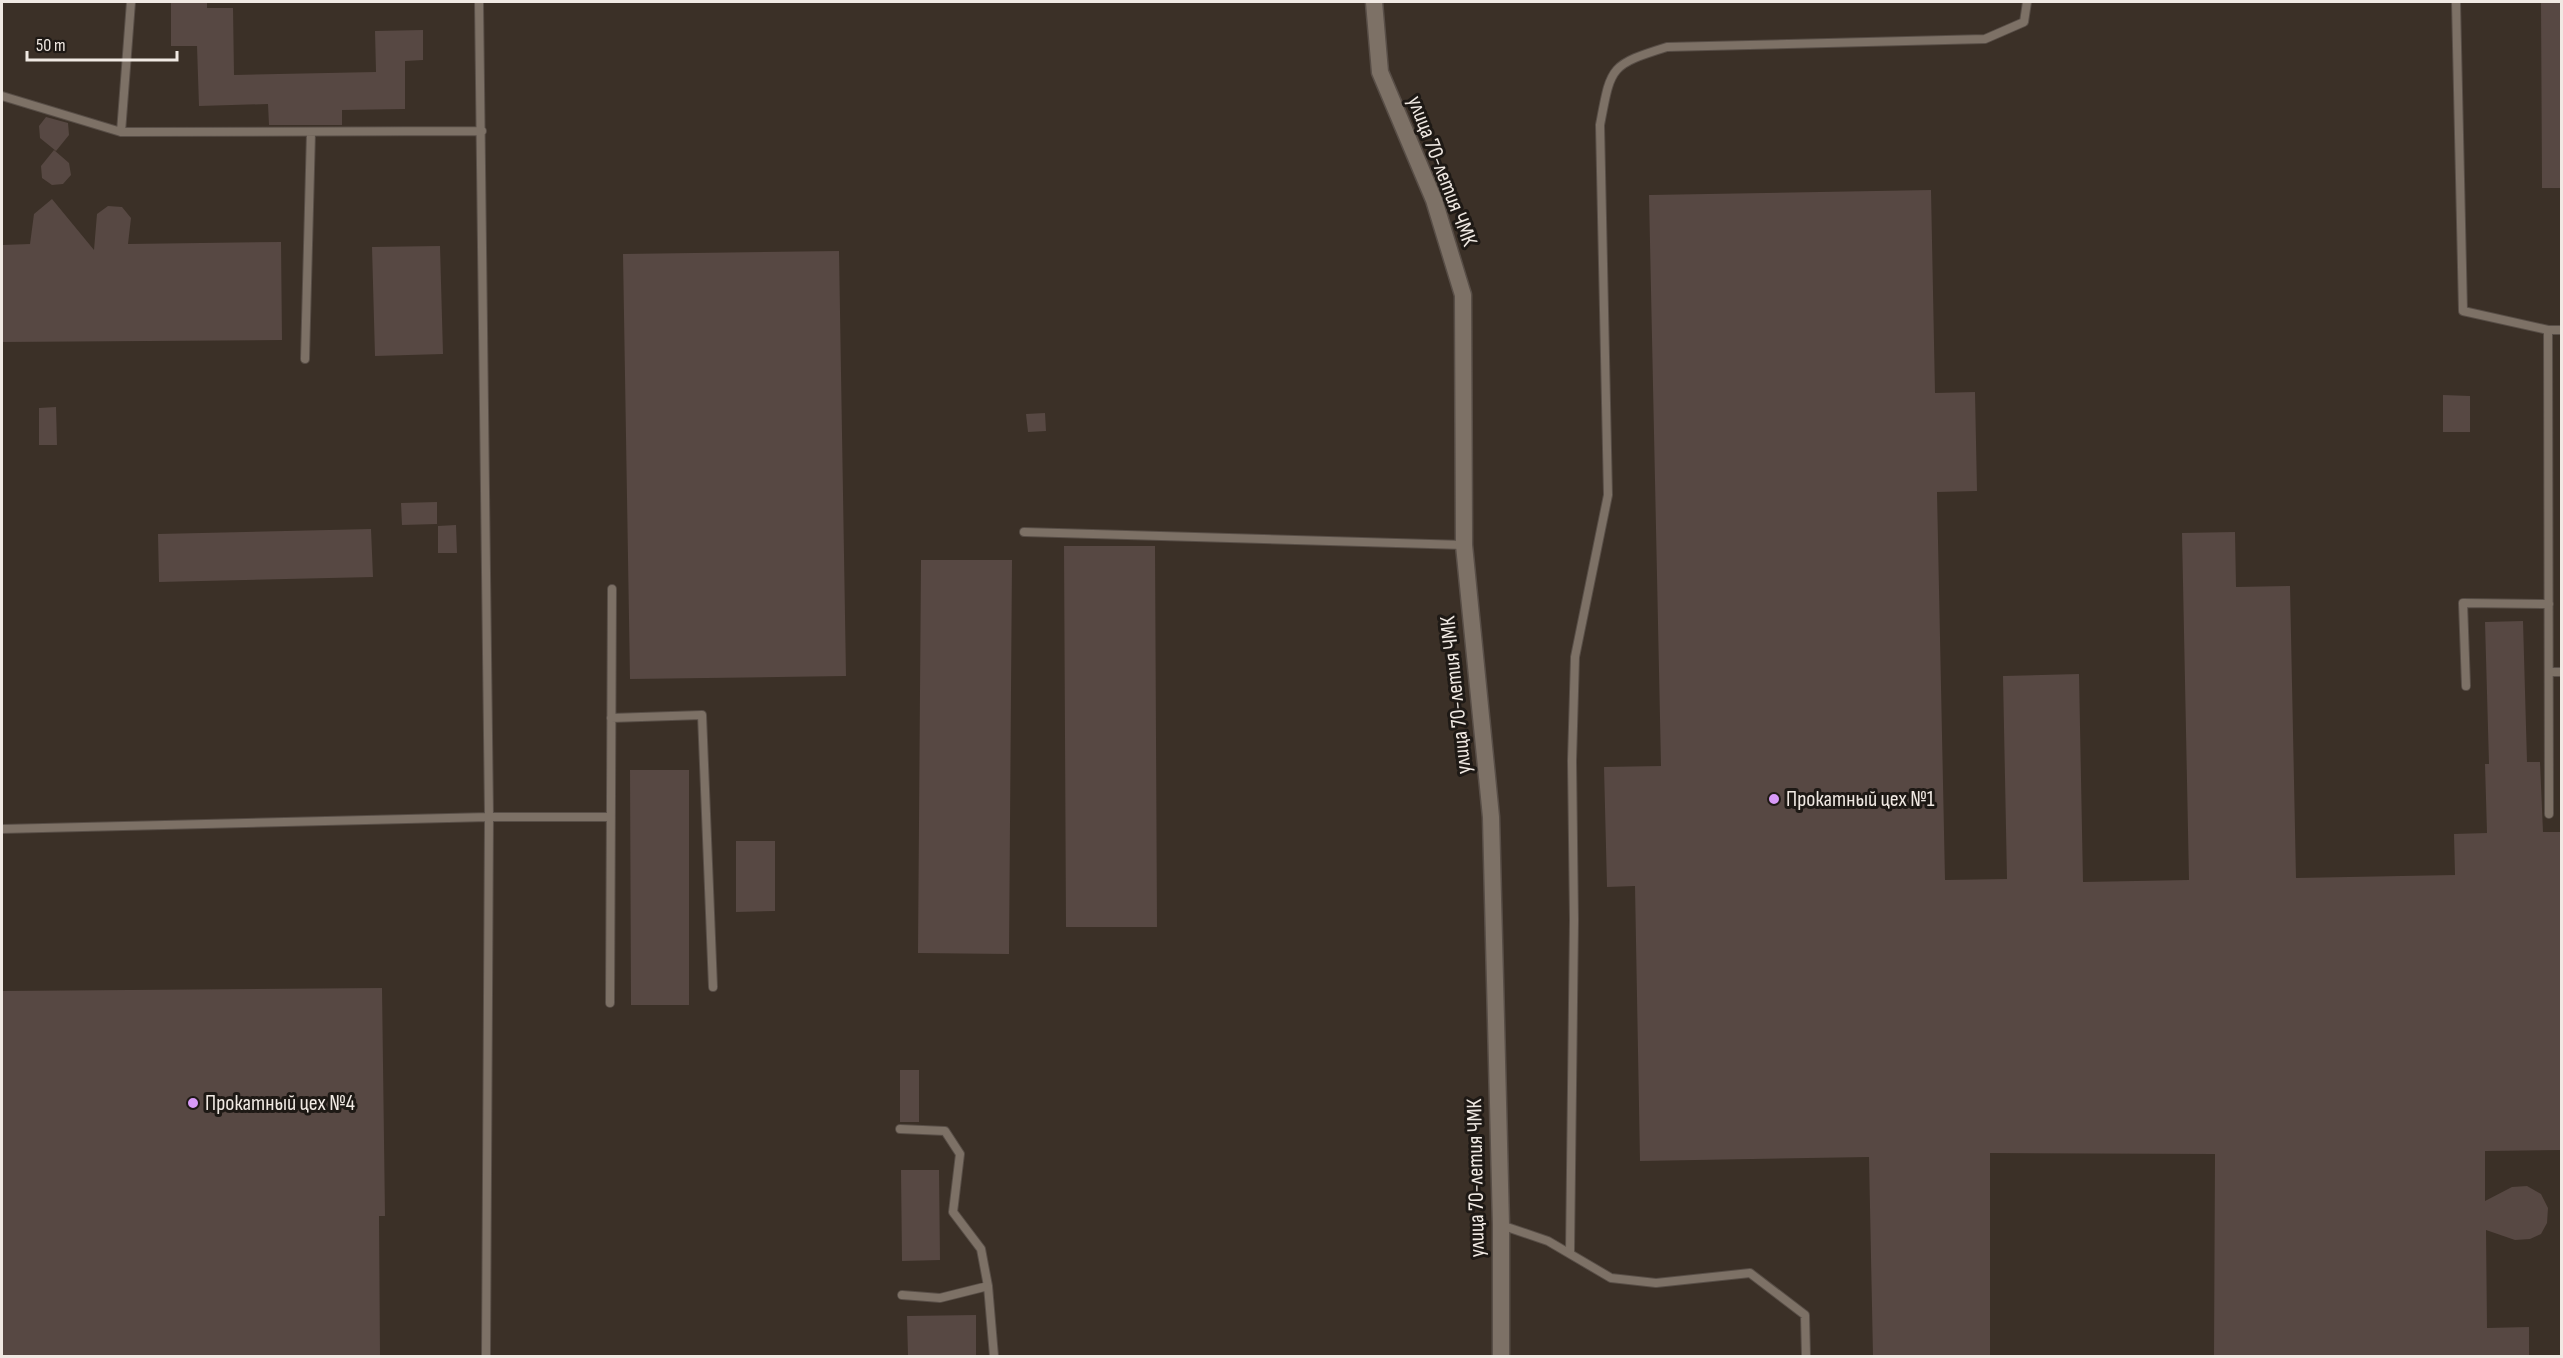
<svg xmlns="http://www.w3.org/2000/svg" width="2563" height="1358" viewBox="0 0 2563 1358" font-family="'Sofia Sans Condensed',sans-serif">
  <rect width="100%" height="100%" fill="#3b3027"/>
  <path fill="#574843" d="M 171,2 L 207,2 L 207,8 L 233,8 L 234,75 L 376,72 L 375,31 L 423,30 L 423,60 L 405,61 L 405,109 L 342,110 L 342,125 L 269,125 L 268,104 L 199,106 L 197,46 L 171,46 Z
    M 2541,2 L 2562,2 L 2562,188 L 2542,188 Z
    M 46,117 L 68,123 L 69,135 L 56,151 L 40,138 L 39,126 Z
    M 54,150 L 69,163 L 71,175 L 63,184 L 52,185 L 42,178 L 41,166 Z
    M 1931,190 L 1935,393 L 1975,392 L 1977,491 L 1937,492 L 1945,880 L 2007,879 L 2003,676 L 2079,674 L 2083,882 L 2189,880 L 2182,533 L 2235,532 L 2236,587 L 2290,586 L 2296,878 L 2455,875 L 2454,834 L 2487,833 L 2485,764 L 2489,764 L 2485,622 L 2523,621 L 2527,762 L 2540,762 L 2543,832 L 2562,832 L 2562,1150 L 2485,1151 L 2485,1201 L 2512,1187 L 2527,1186 L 2541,1194 L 2548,1208 L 2547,1223 L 2541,1234 L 2530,1239 L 2515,1240 L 2486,1230 L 2487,1328 L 2529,1327 L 2529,1356 L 2214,1356 L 2215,1154 L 1990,1153 L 1990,1356 L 1873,1356 L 1869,1157 L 1640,1161 L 1635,886 L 1607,887 L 1604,767 L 1661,766 L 1649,195 Z
    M 52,199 L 94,250 L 97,214 L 108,206 L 122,207 L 131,218 L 128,244 L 281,242 L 282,340 L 2,342 L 2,245 L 30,244 L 34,214 Z
    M 440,246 L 443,354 L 375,356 L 372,247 Z
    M 839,251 L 846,676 L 630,679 L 623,254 Z
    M 2443,395 L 2470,396 L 2470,432 L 2443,432 Z
    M 56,407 L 57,445 L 39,445 L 39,408 Z
    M 1045,413 L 1046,431 L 1028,432 L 1026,414 Z
    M 437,502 L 437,524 L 402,525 L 401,503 Z
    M 456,525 L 457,553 L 438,553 L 438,526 Z
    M 371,529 L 373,577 L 159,582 L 158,534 Z
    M 1064,546 L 1155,546 L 1157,927 L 1066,927 Z
    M 921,560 L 1012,560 L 1009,954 L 918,953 Z
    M 630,770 L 689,770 L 689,1005 L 631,1005 Z
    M 736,841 L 775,841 L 775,911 L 736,912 Z
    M 382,988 L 385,1216 L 379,1216 L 380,1356 L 2,1356 L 2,991 Z
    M 900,1070 L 919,1070 L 919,1122 L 900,1122 Z
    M 901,1170 L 939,1170 L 940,1260 L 902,1261 Z
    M 976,1315 L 976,1356 L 908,1356 L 907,1316 Z"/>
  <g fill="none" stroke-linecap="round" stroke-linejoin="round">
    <defs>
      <path id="lane" d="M 479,2 L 489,817 L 486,1356
        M 2456,2 L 2463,311 L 2548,330
        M 2,96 L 121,132 L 482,131
        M 121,132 L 131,2
        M 305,359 L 311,132
        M 1024,532 L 1464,545
        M 2549,672 L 2562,672
        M 2466,686 L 2463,603 L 2549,604
        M 611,718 L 702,715 L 713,987
        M 2549,814 L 2548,330 L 2562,330
        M 2,829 L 489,817 L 610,817
        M 610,1003 L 612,589
        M 900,1129 L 945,1131 L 960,1154 L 953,1212 L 981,1249 L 988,1286 L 994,1356
        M 1501,1225 L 1548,1241 L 1611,1278 L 1656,1283 L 1750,1273 L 1805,1315 L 1806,1356
        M 1570,1253 L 1574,920 L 1572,761 L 1575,657 L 1608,495 L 1600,125 C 1611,67 1609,65 1667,47 L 1985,39 L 2024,22 L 2027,2
        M 902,1295 L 940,1298 L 988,1286"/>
      <path id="street" d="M 1374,2 L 1380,72 L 1434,200 L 1463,295 L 1464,545 L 1491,817 L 1501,1225 L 1501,1356"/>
    </defs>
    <use href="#lane" stroke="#584e47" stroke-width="10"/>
    <use href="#street" stroke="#584e47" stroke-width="19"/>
    <use href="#lane" stroke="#7d7166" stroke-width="8"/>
    <use href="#street" stroke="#7d7166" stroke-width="16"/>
  </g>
  <g fill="#d89af8" stroke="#1e1915" stroke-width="2">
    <circle cx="1774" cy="799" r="6"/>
    <circle cx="193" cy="1103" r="6"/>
  </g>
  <g text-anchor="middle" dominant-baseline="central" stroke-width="6" stroke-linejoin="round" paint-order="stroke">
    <g font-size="22" fill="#f0e9e3" stroke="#1e1915">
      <text transform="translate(1442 171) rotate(69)">улица 70-летия ЧМК</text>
      <text transform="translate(1456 695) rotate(-96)">улица 70-летия ЧМК</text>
      <text transform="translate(1476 1178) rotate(-91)">улица 70-летия ЧМК</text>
    </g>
    <g font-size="22" fill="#f0e9e3" stroke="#1e1915" text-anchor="start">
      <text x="1786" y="799">Прокатный цех №1</text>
      <text x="205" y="1103">Прокатный цех №4</text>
    </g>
  </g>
  <rect width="2563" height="1358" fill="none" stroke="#f0e9e3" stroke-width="6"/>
  <path d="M27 51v9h150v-9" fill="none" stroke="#f0e9e3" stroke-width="3"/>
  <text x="36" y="51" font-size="18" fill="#f0e9e3" stroke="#1e1915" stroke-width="4.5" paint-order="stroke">50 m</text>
</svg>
